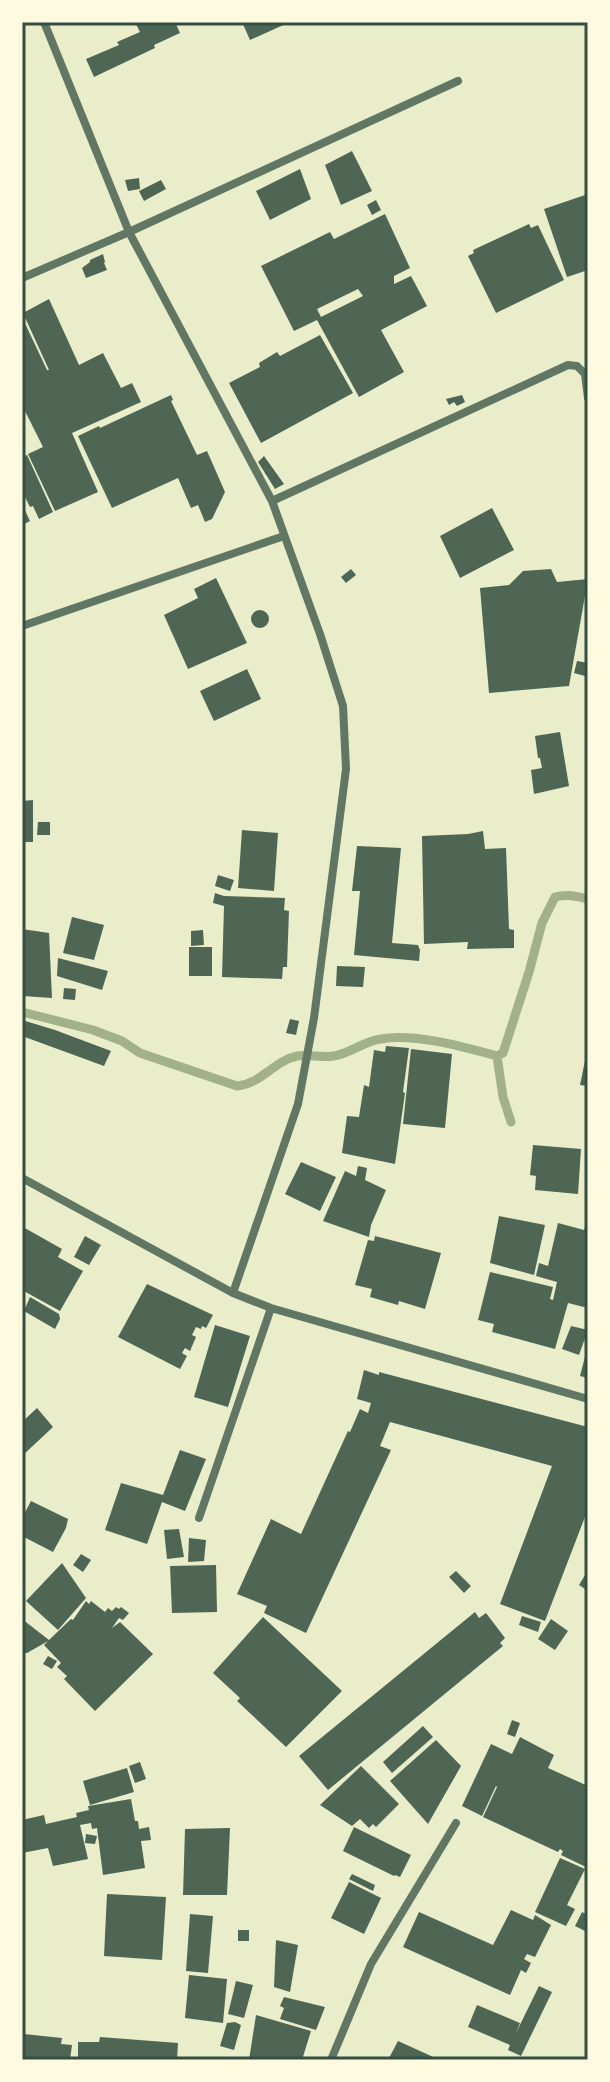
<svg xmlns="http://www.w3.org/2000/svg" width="610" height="2082" viewBox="0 0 610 2082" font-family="'Source Sans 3',sans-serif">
  <rect width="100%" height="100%" fill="#e9edc9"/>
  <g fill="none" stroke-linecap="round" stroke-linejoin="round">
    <path stroke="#a3b18a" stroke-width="9" d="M 22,1012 L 93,1030 L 122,1041 L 140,1053 L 237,1086 C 261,1084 274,1061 297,1056 C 309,1054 322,1058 334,1056 C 351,1053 364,1041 381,1039 C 415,1033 464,1047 497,1056
      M 497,1056 L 503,1053 L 529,972 L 542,923 L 555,897 C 567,894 576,896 588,899
      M 497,1056 L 503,1097 L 511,1122"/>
  </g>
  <path fill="#4f6655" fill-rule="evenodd" d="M 135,22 L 175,22 L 180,33 L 154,45 L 155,48 L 94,77 L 86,59 L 119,45 L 117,42 L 140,32 Z
    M 242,22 L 290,22 L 250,40 Z
    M 352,151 L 372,191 L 341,205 L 325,165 Z
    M 300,169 L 311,199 L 270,220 L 256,191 Z
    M 139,178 L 140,189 L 128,191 L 125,180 Z
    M 161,180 L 166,189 L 144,201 L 139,191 Z
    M 588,194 L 588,270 L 567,277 L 544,209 Z
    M 376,200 L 381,210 L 372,215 L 367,205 Z
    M 385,214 L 410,268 L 394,276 L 394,284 L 411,276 L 427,306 L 381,330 L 404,372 L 359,397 L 317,320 L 294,331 L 261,266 L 330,232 L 334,239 ZM 358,289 L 363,296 L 321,317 L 317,309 Z
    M 529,224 L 531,228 L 538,225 L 564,280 L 496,313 L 468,256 L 474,253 L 473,250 Z
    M 103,254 L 105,262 L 104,263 L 107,270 L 86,278 L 82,268 L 90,262 L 90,260 Z
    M 49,299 L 79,365 L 103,353 L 121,388 L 132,383 L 141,402 L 72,433 L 98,492 L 55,511 L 28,454 L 43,447 L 22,405 L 22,317 L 47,370 L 49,370 L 23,313 Z
    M 320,335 L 353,393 L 261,443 L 229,383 L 260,367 L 259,363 L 277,352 L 280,356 Z
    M 171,395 L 173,400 L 171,401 L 197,455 L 207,451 L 225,492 L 212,519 L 205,522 L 198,505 L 191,508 L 178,478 L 112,508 L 78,436 L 99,426 L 100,428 Z
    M 462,395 L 465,402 L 457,406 L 454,402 L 449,405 L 446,399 Z
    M 27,455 L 53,512 L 39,519 L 33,506 L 30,507 L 25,497 L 22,498 L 22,457 Z
    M 264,456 L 284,484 L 275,489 L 258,462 Z
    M 22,504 L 30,521 L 22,525 Z
    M 492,508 L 514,550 L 460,578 L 440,536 Z
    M 351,569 L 356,575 L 346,583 L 341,577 Z
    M 551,569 L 557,582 L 588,579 L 569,686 L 489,693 L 480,588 L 509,585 L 523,571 Z
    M 216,578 L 247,643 L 188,669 L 164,615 L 198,598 L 194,589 Z
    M251 619a9 9 0 1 1 18 0a9 9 0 1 1-18 0Z
    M 577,661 L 588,663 L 585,676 L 574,673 Z
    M 247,669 L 261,699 L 214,721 L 200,691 Z
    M 560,732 L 569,786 L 534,794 L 531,770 L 542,768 L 540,758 L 538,758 L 535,736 Z
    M 33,800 L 33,842 L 22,842 L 22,801 Z
    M 38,822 L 50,822 L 50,835 L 37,835 Z
    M 242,830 L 278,833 L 274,891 L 238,888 Z
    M 483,831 L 485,849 L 506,848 L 509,929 L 514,930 L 514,948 L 467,949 L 468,942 L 424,944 L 422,836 L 468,834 Z
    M 357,846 L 401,848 L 392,943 L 418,945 L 420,950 L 419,961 L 354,955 L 360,891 L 352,891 Z
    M 218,875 L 234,880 L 230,891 L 215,886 Z
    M 215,893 L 224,896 L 285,898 L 284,910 L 289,911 L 287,967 L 283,967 L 282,979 L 222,977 L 224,906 L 213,903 Z
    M 72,917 L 104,925 L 94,960 L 63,953 Z
    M 22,929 L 49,933 L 52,998 L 22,996 Z
    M 203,930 L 204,945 L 191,946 L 191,931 Z
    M 189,947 L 212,947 L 212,976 L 189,976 Z
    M 58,958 L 108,971 L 102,990 L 57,976 Z
    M 337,966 L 365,967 L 363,987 L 336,986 Z
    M 64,988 L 76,989 L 75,1000 L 63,999 Z
    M 290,1019 L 299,1021 L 296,1035 L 286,1033 Z
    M 22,1020 L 55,1030 L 111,1051 L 104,1066 L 22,1036 Z
    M 386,1046 L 409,1048 L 403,1092 L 405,1093 L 395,1164 L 342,1153 L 347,1116 L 359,1117 L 364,1085 L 369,1087 L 374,1050 L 385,1052 Z
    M 411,1049 L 452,1054 L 445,1128 L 403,1124 Z
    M 587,1051 L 588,1051 L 588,1086 L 580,1085 Z
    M 533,1145 L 581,1149 L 578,1194 L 535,1190 L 536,1176 L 530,1175 Z
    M 301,1162 L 336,1177 L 320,1211 L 285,1194 Z
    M 358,1166 L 367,1168 L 365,1180 L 386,1190 L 371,1225 L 369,1237 L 323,1221 L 345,1171 L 356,1176 Z
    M 499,1216 L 545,1225 L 534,1275 L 490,1263 Z
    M 588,1220 L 588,1308 L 568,1303 L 555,1349 L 492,1332 L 494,1324 L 478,1320 L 490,1272 L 553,1287 L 550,1299 L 553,1300 L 557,1282 L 536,1276 L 539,1263 L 548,1266 L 558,1223 L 584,1230 Z
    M 23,1227 L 62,1249 L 58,1257 L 83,1271 L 60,1311 L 22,1290 Z
    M 85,1236 L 101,1245 L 89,1265 L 74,1257 Z
    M 375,1236 L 441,1253 L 425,1309 L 399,1301 L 398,1305 L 370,1297 L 372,1289 L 355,1285 L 368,1240 L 374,1241 Z
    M 147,1284 L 213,1315 L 206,1328 L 202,1326 L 201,1329 L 196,1327 L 192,1335 L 196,1337 L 190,1351 L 185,1348 L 182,1353 L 187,1356 L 180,1369 L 118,1337 Z
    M 30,1297 L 59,1314 L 60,1319 L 55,1329 L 24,1311 Z
    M 215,1325 L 250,1336 L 228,1407 L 194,1397 Z
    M 571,1326 L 588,1330 L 579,1355 L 562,1349 Z
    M 587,1349 L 588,1349 L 588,1378 L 580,1376 Z
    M 364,1370 L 379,1375 L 379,1372 L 588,1427 L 588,1509 L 545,1621 L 500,1604 L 552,1466 L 390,1422 L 380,1446 L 391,1450 L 306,1633 L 264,1613 L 267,1606 L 237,1594 L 271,1519 L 301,1534 L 348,1431 L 350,1432 L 360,1409 L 368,1413 L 371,1403 L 357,1399 Z
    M 37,1408 L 53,1427 L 22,1456 L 22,1422 Z
    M 180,1450 L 206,1459 L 185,1511 L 162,1502 L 147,1544 L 105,1530 L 121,1483 L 163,1495 Z
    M 31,1501 L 68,1519 L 66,1528 L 53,1552 L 22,1536 L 22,1518 Z
    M 179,1529 L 184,1557 L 167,1559 L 164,1530 Z
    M 189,1538 L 206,1540 L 204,1561 L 188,1562 Z
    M 81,1554 L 91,1560 L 83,1572 L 73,1565 Z
    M 62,1563 L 86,1598 L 58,1630 L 26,1601 Z
    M 216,1565 L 217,1612 L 172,1613 L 170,1566 Z
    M 588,1570 L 588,1591 L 579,1585 Z
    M 456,1571 L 471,1586 L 464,1593 L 449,1577 Z
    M 86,1601 L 89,1604 L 91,1601 L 105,1612 L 108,1608 L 112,1611 L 116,1607 L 119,1609 L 121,1607 L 129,1613 L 123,1620 L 119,1618 L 112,1628 L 120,1622 L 153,1654 L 95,1711 L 64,1679 L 67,1676 L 57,1667 L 61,1663 L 44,1645 L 48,1641 L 27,1653 L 22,1653 L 22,1619 L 49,1640 L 71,1619 L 73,1620 Z
    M 475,1612 L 479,1618 L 486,1613 L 505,1638 L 500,1643 L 503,1646 L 328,1790 L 299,1756 Z
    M 522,1616 L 541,1622 L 538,1632 L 519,1625 Z
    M 263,1617 L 342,1691 L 286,1747 L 237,1701 L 240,1698 L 213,1673 Z
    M 551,1619 L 568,1631 L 555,1650 L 538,1639 Z
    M 48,1656 L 57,1661 L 52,1669 L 43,1664 Z
    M 512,1720 L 520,1723 L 515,1737 L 507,1734 Z
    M 423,1726 L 433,1737 L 392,1773 L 383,1762 Z
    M 520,1737 L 554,1755 L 548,1768 L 588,1786 L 586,1794 L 588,1795 L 588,1868 L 561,1855 L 563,1851 L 560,1849 L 558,1852 L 483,1817 L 497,1787 L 496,1786 L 482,1816 L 462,1806 L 491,1744 L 512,1754 Z
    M 436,1740 L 461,1766 L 428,1824 L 390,1781 Z
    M 140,1762 L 146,1779 L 135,1783 L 129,1766 Z
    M 361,1766 L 399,1804 L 376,1827 L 373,1824 L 369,1828 L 360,1819 L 352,1826 L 320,1805 Z
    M 127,1768 L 134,1792 L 90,1805 L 83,1781 Z
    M 131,1799 L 135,1821 L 138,1821 L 139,1829 L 149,1827 L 151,1840 L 141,1841 L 145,1868 L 103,1875 L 97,1828 L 92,1829 L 91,1823 L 80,1825 L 88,1859 L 53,1866 L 48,1848 L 22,1853 L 22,1820 L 44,1815 L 46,1824 L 77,1817 L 76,1813 L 89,1810 L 88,1806 Z
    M 354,1827 L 411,1855 L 400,1877 L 395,1875 L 394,1876 L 343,1851 Z
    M 230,1828 L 227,1895 L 183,1895 L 185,1829 Z
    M 86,1834 L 97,1836 L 95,1844 L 85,1843 Z
    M 560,1858 L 585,1869 L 567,1905 L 575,1909 L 566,1926 L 535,1912 Z
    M 352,1874 L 375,1885 L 373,1891 L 349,1879 Z
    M 349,1882 L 381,1898 L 364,1934 L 331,1918 Z
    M 107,1894 L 166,1897 L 162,1960 L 104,1956 Z
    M 511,1910 L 533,1920 L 535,1915 L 551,1925 L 535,1957 L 527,1954 L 524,1959 L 531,1963 L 526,1973 L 521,1970 L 510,1995 L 403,1947 L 419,1912 L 493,1945 Z
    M 582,1912 L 588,1915 L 587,1932 L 575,1926 Z
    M 190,1914 L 213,1916 L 208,1973 L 186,1971 Z
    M 238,1930 L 249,1930 L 249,1941 L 238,1941 Z
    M 276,1940 L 298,1945 L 290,1992 L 274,1987 Z
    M 189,1975 L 227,1979 L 223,2023 L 185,2018 Z
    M 236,1981 L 253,1985 L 244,2018 L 228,2014 Z
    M 539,1986 L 552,1992 L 521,2056 L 508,2050 L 510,2045 L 468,2027 L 477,2005 L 520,2023 L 516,2033 Z
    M 284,1997 L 325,2007 L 316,2030 L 280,2019 L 284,2008 L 280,2006 Z
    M 256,2015 L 311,2031 L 302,2060 L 249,2060 Z
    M 235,2022 L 241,2025 L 234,2050 L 220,2046 L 227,2023 Z
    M 24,2034 L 62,2038 L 61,2044 L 72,2045 L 70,2060 L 22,2060 Z
    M 100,2037 L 178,2043 L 177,2060 L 78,2060 L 78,2042 L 99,2042 Z
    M 398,2041 L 440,2060 L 388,2060 Z"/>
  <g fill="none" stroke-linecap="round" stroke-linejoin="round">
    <path stroke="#617663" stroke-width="8" d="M 44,22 L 129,232 L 272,501 L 320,634 L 343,706 L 346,769 L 314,1018 L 298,1104 L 233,1293
      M 22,278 L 129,232 L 458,81
      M 272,501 L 568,365 L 577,366 L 585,374 L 588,398
      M 22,626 L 284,536
      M 22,1178 L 233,1293 L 271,1308 L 588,1399
      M 199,1518 L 271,1308
      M 331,2060 L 371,1964 L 456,1823"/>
  </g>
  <rect width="610" height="2082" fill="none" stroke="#fefae0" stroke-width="48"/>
  <rect x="24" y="24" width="562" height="2034" fill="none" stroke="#344e41" stroke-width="3"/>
</svg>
